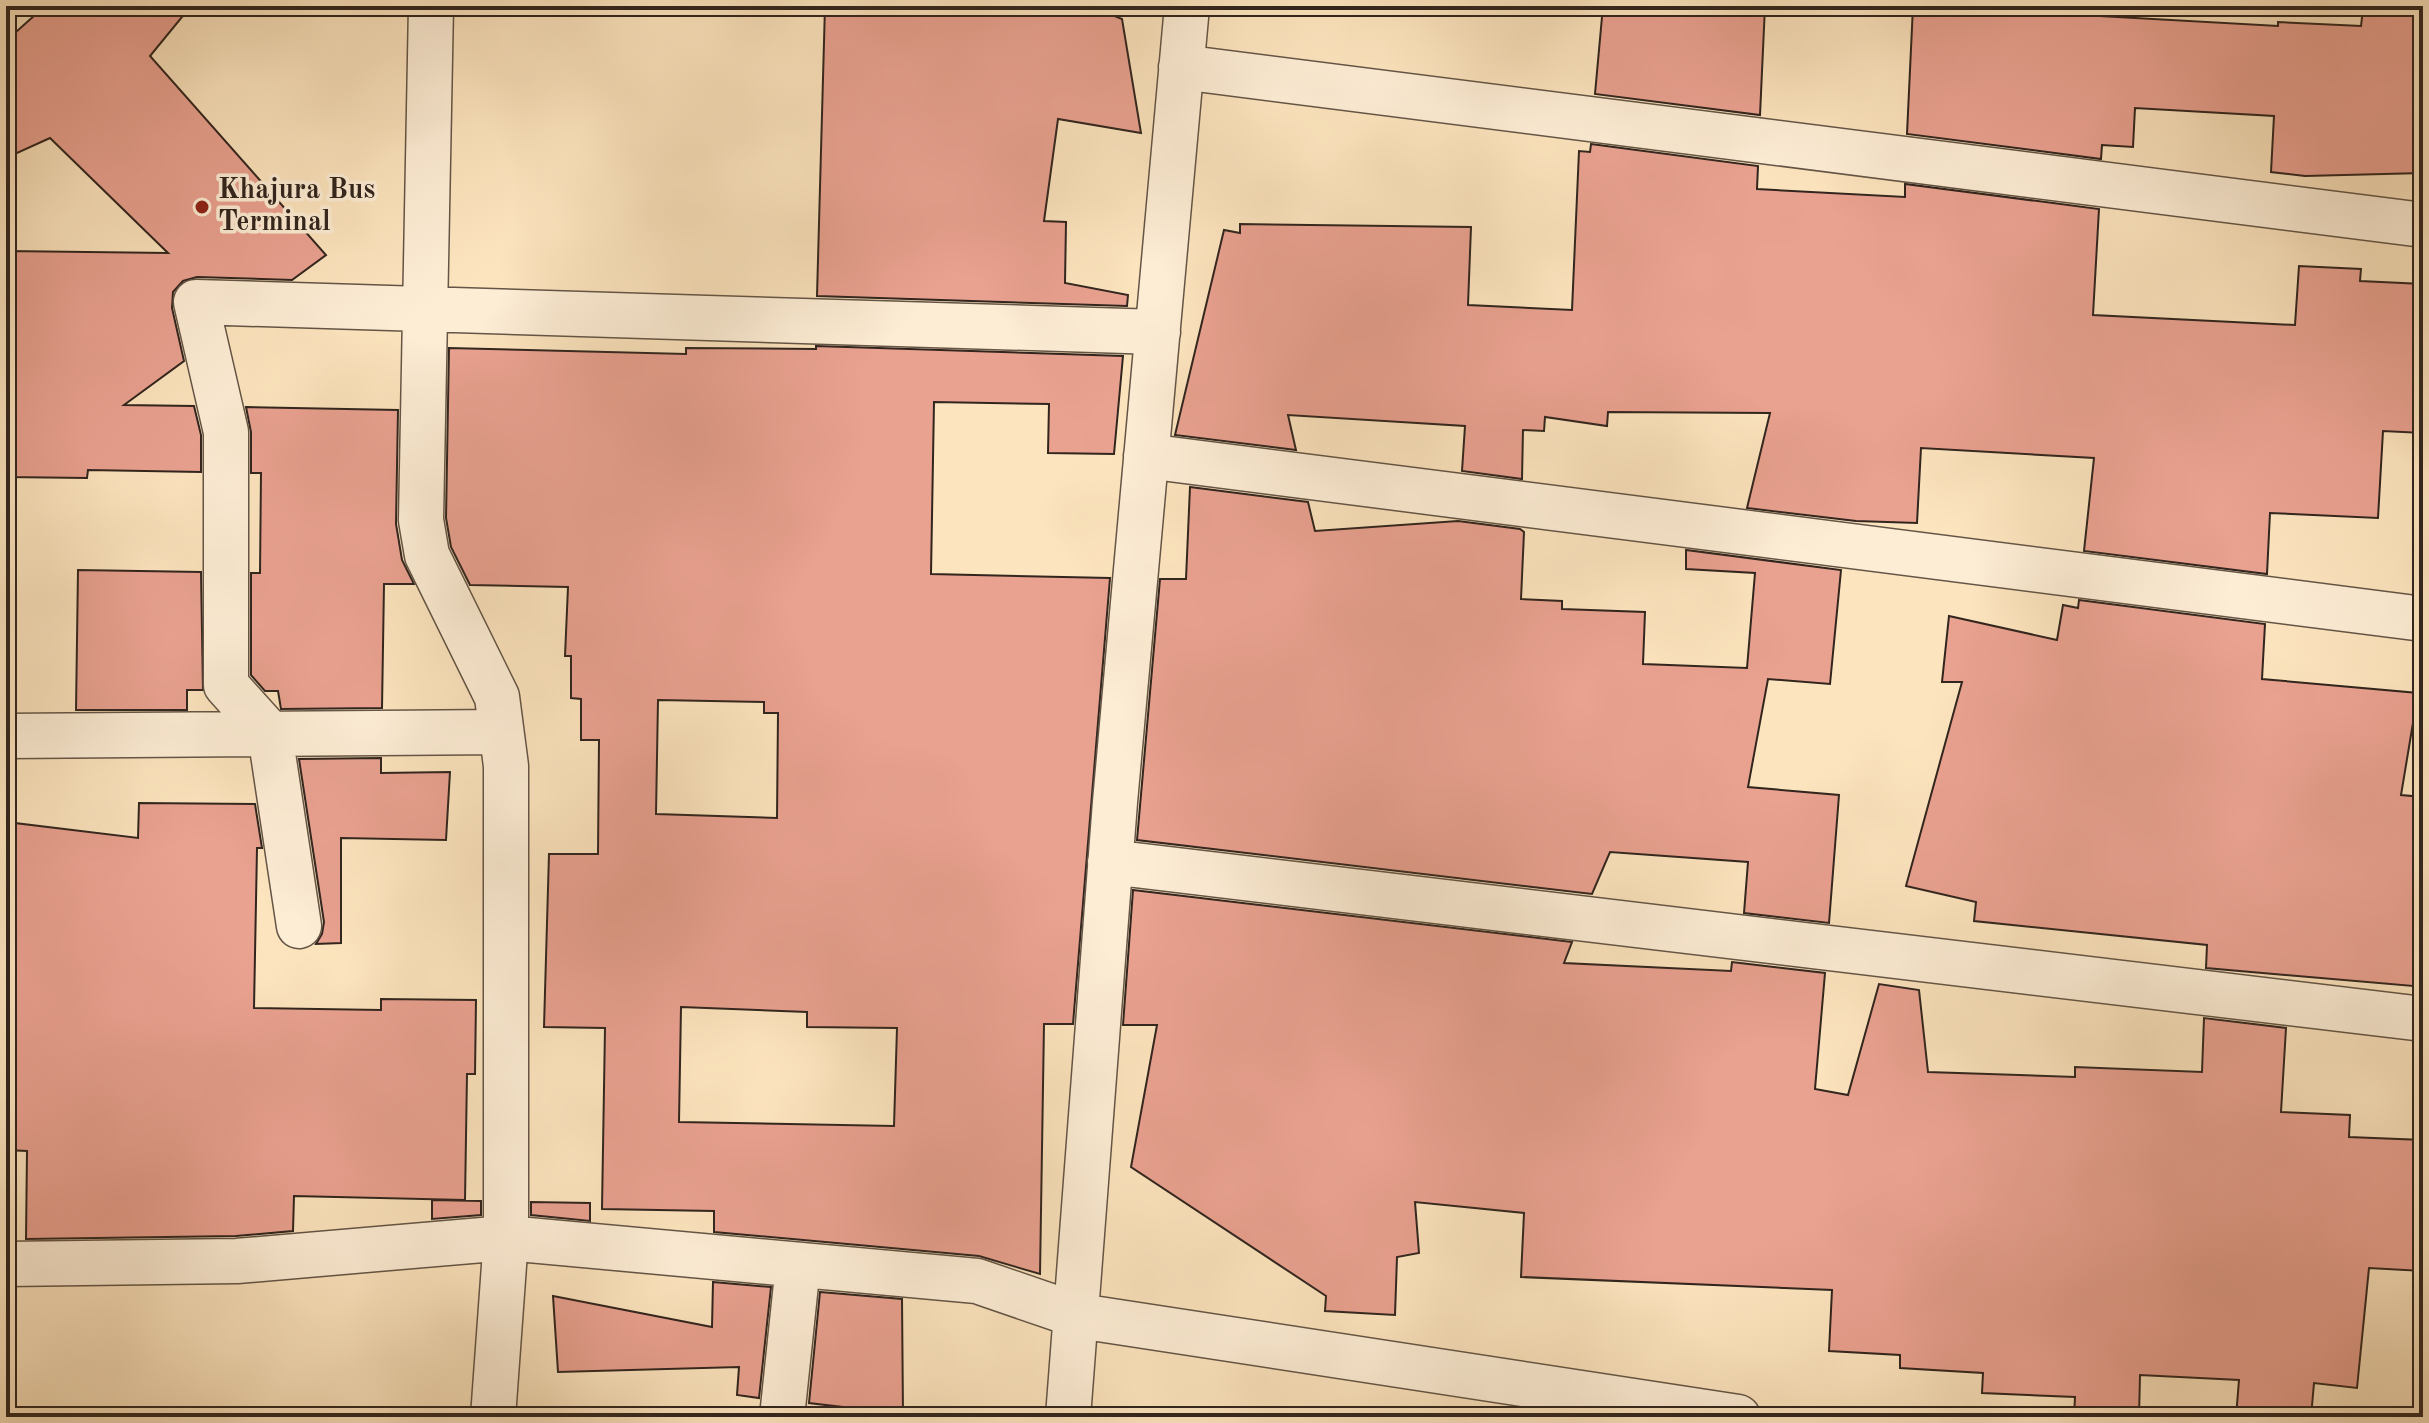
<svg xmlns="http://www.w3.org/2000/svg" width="2429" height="1423" viewBox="0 0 2429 1423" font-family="'Old Standard TT',serif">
  <rect width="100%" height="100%" fill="#fce4be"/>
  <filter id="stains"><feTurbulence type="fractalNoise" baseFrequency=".0025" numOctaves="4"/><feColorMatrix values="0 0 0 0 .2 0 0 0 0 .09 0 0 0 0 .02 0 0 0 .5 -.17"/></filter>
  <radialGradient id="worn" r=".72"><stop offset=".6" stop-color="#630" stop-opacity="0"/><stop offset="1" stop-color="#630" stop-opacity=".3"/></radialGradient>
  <path fill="#e9a190" stroke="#31251e" stroke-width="2" fill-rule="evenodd" d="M 45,6 L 191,6 L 150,56 L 326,255 L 292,280 L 197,277 L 183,281 L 173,292 L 172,308 L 184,361 L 124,405 L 194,406 L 201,435 L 201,472 L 88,470 L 87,478 L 6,477 L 6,251 L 168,253 L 50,138 L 6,158 L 6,41 Z
    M 825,6 L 1090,6 L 1122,19 L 1141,133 L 1058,119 L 1044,221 L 1066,222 L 1065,283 L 1128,295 L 1127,306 L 817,296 Z
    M 1603,6 L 1765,6 L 1760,115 L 1595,94 Z
    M 1913,6 L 2012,6 L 2012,11 L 2278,26 L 2278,22 L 2361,26 L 2363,9 L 2423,13 L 2423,173 L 2305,176 L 2271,172 L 2274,116 L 2135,108 L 2133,147 L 2102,145 L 2101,159 L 1907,134 Z
    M 1591,144 L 1758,166 L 1757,189 L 1905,197 L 1905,184 L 2099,209 L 2093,315 L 2295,325 L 2299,266 L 2361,269 L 2360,281 L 2423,284 L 2423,433 L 2383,431 L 2378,518 L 2270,513 L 2267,574 L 2084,551 L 2094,458 L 1921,448 L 1917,523 L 1856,521 L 1747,508 L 1770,413 L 1608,412 L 1607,426 L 1545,417 L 1544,431 L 1523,430 L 1522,479 L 1462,471 L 1465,426 L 1288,415 L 1296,450 L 1175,435 L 1224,230 L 1240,233 L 1240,224 L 1471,227 L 1468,305 L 1572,310 L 1579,151 L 1590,152 Z
    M 816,346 L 1123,356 L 1114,454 L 1048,453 L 1049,404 L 934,402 L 931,574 L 1110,578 L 1073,1024 L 1044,1024 L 1040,1274 L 979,1256 L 714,1232 L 714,1211 L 602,1209 L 605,1028 L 544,1027 L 549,854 L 598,854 L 599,740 L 581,740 L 581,699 L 571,698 L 571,656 L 565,656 L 568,587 L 470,585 L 451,547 L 446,518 L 449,348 L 686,354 L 686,348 L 816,349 ZM 658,700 L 764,702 L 764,713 L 778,713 L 777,818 L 656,814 ZM 681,1007 L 807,1012 L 807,1027 L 897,1028 L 894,1126 L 679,1122 Z
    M 246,407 L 398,410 L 396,524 L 402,560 L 414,584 L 384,584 L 382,708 L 281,709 L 278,691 L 265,691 L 251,675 L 251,573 L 260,573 L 261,473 L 251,473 L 251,432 Z
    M 1190,487 L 1308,502 L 1315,531 L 1458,521 L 1520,529 L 1524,532 L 1521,599 L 1562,601 L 1562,609 L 1645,612 L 1643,664 L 1747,668 L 1755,573 L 1686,569 L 1686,550 L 1841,570 L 1830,684 L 1768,679 L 1748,787 L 1839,795 L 1829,923 L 1744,913 L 1748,862 L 1610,852 L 1592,894 L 1137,840 L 1160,579 L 1186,579 Z
    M 78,570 L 201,572 L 203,690 L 187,690 L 187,710 L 76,710 Z
    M 2079,600 L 2265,624 L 2262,679 L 2418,693 L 2401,795 L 2423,797 L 2423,926 L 2418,926 L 2413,986 L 2206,968 L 2207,945 L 1974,921 L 1976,902 L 1906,886 L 1962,682 L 1942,682 L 1949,616 L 2057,640 L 2063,605 L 2078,608 Z
    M 381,758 L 381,773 L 450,772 L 446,840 L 341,838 L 341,943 L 316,944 L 322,934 L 324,922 L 299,759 Z
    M 139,803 L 255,804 L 262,848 L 257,848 L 254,1008 L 381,1010 L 381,999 L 476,1000 L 475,1074 L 467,1074 L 465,1200 L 294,1196 L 293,1231 L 236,1236 L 26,1239 L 27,1151 L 6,1150 L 6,822 L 138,838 Z
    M 1133,890 L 1572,942 L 1564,963 L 1731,971 L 1732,962 L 1740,963 L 1825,973 L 1815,1089 L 1848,1095 L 1879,984 L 1919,990 L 1928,1072 L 2075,1077 L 2075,1067 L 2202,1072 L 2204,1018 L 2286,1028 L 2281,1112 L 2350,1115 L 2349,1137 L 2423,1140 L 2423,1271 L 2369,1268 L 2357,1388 L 2314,1383 L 2311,1417 L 2236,1417 L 2239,1380 L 2140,1375 L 2139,1417 L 2074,1417 L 2075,1397 L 1982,1393 L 1983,1373 L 1900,1368 L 1900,1355 L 1829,1351 L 1832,1290 L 1521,1277 L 1524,1213 L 1415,1202 L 1419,1253 L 1397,1257 L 1395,1315 L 1325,1311 L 1326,1296 L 1131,1167 L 1157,1025 L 1123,1025 Z
    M 432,1200 L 481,1201 L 481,1215 L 432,1219 Z
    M 531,1202 L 590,1203 L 590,1221 L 531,1215 Z
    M 713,1282 L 771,1287 L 759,1398 L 737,1395 L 739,1367 L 558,1372 L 553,1296 L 712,1327 Z
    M 820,1292 L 902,1299 L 903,1414 L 809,1403 Z"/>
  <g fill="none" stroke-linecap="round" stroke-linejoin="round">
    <defs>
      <path id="minor" d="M 431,6 L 421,520 L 427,555 L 497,697 L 506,766 L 506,1238 L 493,1417
        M 1181,67 L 2423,225
        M 1146,456 L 2423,619
        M 6,736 L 501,732
        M 1110,862 L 2423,1019
        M 299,926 L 270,734 L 226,685 L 226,432 L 196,302 L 1158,332
        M 6,1264 L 237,1261 L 506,1238 L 977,1281 L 1079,1316 L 1738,1417
        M 782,1417 L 798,1265
        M 1068,1417 L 1115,802 L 1187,6"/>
    </defs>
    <use href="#minor" stroke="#645546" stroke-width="47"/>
    <use href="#minor" stroke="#fdedd5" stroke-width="44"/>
  </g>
  <circle fill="#8f2418" stroke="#fdedd5" stroke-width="3" cx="202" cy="207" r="8"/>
  <g text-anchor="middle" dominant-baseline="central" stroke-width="7" stroke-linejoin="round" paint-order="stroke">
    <g font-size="28" font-weight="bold" fill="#31251e" stroke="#fdedd5" text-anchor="start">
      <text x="218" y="191">Khajura Bus<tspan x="218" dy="32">Terminal</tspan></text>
    </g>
  </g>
  <rect width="2429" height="1423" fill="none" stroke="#fce4be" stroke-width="32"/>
  <rect x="8" y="8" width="2413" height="1407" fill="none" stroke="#31251e" stroke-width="4"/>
  <rect x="16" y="16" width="2397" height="1391" fill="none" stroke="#31251e" stroke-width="2"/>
  <rect width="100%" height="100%" filter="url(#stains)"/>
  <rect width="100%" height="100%" fill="url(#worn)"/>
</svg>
